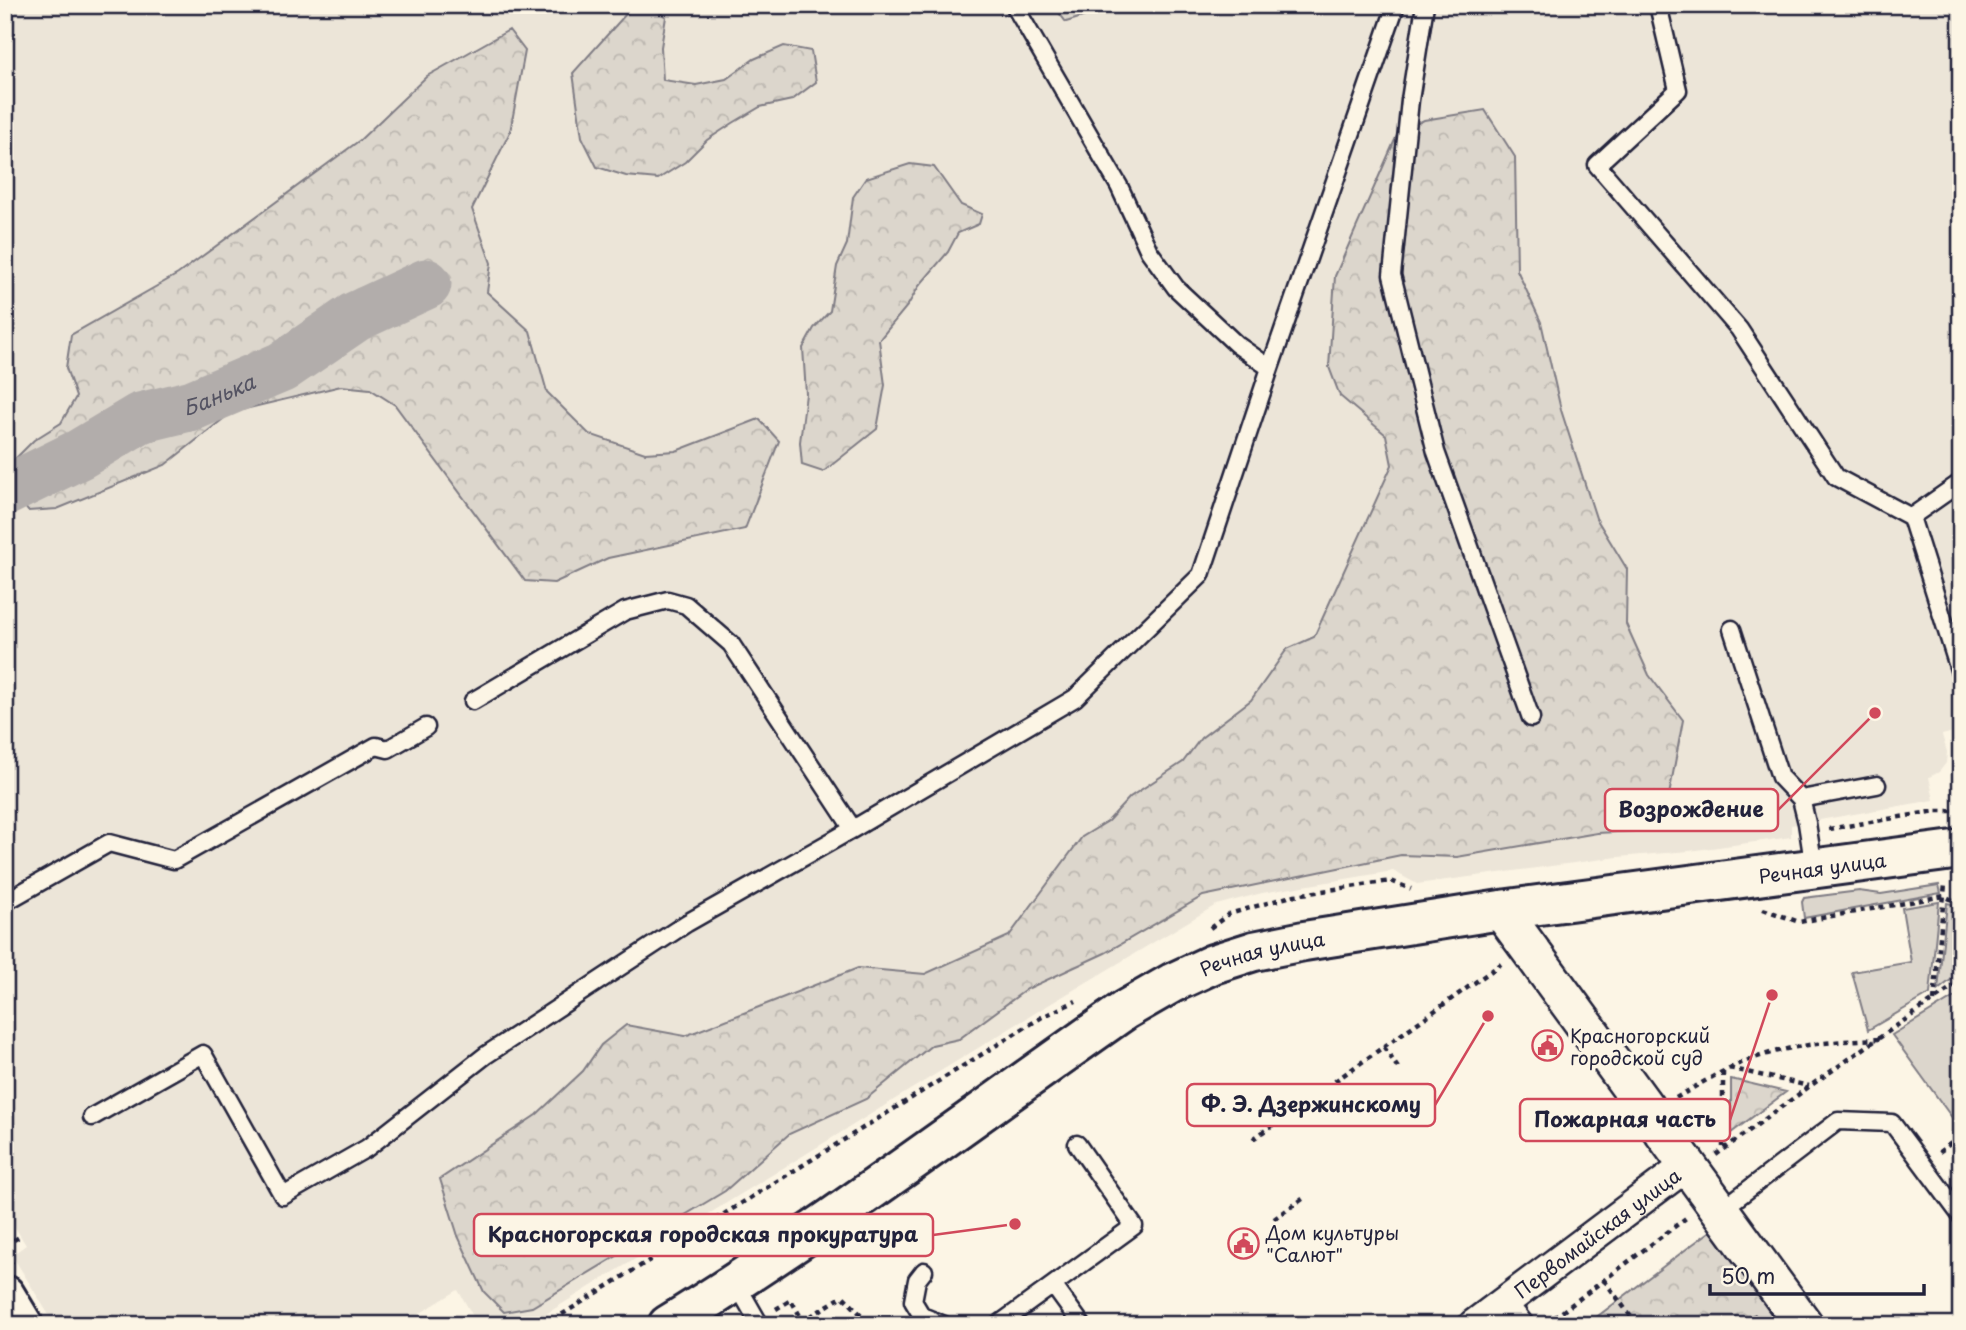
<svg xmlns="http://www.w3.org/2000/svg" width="1966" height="1330" viewBox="0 0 1966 1330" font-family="'Playpen Sans',sans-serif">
  <defs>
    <pattern id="forest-crowns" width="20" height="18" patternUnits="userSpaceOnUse" patternTransform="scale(1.75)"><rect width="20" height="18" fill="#dcd6cc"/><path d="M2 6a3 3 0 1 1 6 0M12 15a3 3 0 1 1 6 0" fill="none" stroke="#bcb7b0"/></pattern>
  </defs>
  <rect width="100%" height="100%" fill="#fcf5e5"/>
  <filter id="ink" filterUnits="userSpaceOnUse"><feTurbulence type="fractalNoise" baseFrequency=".0143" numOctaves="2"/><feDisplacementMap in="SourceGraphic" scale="14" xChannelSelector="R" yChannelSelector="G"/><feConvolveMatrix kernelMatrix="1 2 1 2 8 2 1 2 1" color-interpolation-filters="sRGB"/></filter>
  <g filter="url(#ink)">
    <path fill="#ece5d8" d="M 5,5 L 1961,5 L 1961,730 L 1942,735 L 1947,752 L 1946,763 L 1939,772 L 1929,777 L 1934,800 L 1791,825 L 1791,837 L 1689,851 L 1618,857 L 1417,884 L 1393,871 L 1262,893 L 1216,905 L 1040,1010 L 528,1325 L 478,1325 L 458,1290 L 409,1320 L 412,1325 L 55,1325 L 12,1255 L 26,1245 L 5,1211 Z"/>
    <path fill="#dcd6cc" stroke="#7f7c84" stroke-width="2" d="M 1939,885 L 1941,893 L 1804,918 L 1802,902 L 1804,898 L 1859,891 L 1881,894 Z
      M 1939,902 L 1930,994 L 1868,1030 L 1852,972 L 1911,962 L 1902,908 Z
      M 1947,903 L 1952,904 L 1961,938 L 1961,972 L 1938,990 Z
      M 1961,993 L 1961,1130 L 1892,1035 Z"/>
    <path fill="url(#forest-crowns)" stroke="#7f7c84" stroke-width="2" d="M 634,5 L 649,5 L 666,17 L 661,47 L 663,80 L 696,85 L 726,79 L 754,59 L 784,46 L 811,51 L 816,82 L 792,100 L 760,107 L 733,123 L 707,140 L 685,162 L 658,179 L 626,176 L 597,167 L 582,137 L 573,73 Z
      M 1053,5 L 1095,5 L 1095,13 L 1066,22 Z
      M 509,30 L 525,51 L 510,132 L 472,209 L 491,263 L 487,292 L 530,331 L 547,392 L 589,434 L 645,453 L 676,451 L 759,419 L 779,441 L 745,529 L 608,558 L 554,583 L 525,581 L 395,405 L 370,389 L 341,386 L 232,412 L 165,465 L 57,509 L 28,511 L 5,481 L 5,469 L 34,440 L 61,423 L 76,397 L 66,368 L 71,335 L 178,274 L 360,140 L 427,76 Z
      M 1485,110 L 1515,157 L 1517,270 L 1541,322 L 1561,410 L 1596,518 L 1627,569 L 1626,624 L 1649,675 L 1683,720 L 1667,806 L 1654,830 L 1597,833 L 1457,857 L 1401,855 L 1203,896 L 1105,953 L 1027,989 L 959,1039 L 932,1045 L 866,1099 L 789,1134 L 725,1191 L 532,1307 L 504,1312 L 484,1292 L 458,1236 L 440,1179 L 536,1115 L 583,1071 L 601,1045 L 626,1025 L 685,1036 L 858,968 L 925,974 L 1009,936 L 1082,837 L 1108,821 L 1130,797 L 1183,762 L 1201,738 L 1251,700 L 1287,649 L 1314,637 L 1392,465 L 1386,435 L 1340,396 L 1329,367 L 1335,276 L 1398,133 L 1424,120 Z
      M 910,164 L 934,167 L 961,205 L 982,214 L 979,224 L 958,233 L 948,252 L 919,286 L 908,305 L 879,340 L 885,385 L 877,429 L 823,472 L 802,465 L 800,442 L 806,394 L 803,348 L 814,328 L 830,311 L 837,266 L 847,244 L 853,197 L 866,178 Z
      M 1731,1079 L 1786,1092 L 1731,1133 Z
      M 1711,1231 L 1781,1325 L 1586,1325 L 1693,1244 Z"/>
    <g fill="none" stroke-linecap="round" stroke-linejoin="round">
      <path stroke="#b2adab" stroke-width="51" id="s1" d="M 5,491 L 80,454 L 140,418 L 193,405 L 282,367 L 355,317 L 426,284"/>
      <defs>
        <path id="service" d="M 1014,5 L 1119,186 L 1149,251 L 1176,288 L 1236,344 L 1270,368
          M 1425,5 L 1410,100 L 1392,275 L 1436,452 L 1531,718
          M 1658,5 L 1678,90 L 1597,165 L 1739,329 L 1836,477 L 1911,517
          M 1961,482 L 1911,517 L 1961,676
          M 1732,629 L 1780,777 L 1801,799 L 1807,823 L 1814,868
          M 473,701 L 625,611 L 668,600 L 686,605 L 731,644 L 853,829
          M 1801,799 L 1877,785
          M 5,902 L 109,843 L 174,860 L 376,746 L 388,749 L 426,727
          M 92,1117 L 203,1054 L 283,1196 L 367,1148 L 486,1055 L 687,923 L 853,829 L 1075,698 L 1201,575 L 1270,368 L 1396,5
          M 1720,1211 L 1838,1121 L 1892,1123 L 1961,1216
          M 924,1271 L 917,1280 L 913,1301 L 922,1316 L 944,1325
          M 736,1283 L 760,1325
          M 1053,1285 L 1134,1226 L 1077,1144
          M 1507,1300 L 1526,1325
          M 998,1325 L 1053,1285 L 1082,1325"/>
        <g id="minor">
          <path id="s2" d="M 1474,1325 L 1686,1166"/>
        </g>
        <path id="tertiary" d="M 1501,910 L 1804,1325"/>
        <g id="secondary">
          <path d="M 5,1295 L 23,1325"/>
          <path id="s3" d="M 668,1325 C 826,1228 973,1116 1125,1010 L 1172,983 L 1213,964 L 1254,951 L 1304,941 L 1501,910 L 1961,849"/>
        </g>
      </defs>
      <use href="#service" stroke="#22223b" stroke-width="21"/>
      <use href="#minor" stroke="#22223b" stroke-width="35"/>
      <use href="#tertiary" stroke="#22223b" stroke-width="42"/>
      <use href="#secondary" stroke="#22223b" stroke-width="44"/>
      <path stroke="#22223b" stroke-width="4.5" stroke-dasharray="5 5" stroke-linecap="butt" d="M 1829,829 L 1936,811 L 1961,811
        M 1763,909 L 1799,922 L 1944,896 L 1961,904
        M 1210,928 L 1229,914 L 1295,895 L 1391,881 L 1411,889
        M 1934,1001 L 1945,884
        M 1384,1047 L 1400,1071
        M 1729,1068 L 1809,1086
        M 1723,1072 L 1723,1149
        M 1676,1098 C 1700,1084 1725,1068 1752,1059 C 1792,1044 1837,1041 1879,1039
        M 1253,1139 L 1501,964
        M 1939,1152 L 1961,1136
        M 1716,1155 L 1810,1086 L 1961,981
        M 1274,1219 L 1304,1198
        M 5,1245 L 21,1236
        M 5,1252 L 12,1264
        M 1604,1280 L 1637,1325
        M 776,1309 L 791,1300 L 803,1321 L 843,1296 L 871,1325
        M 1557,1316 L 1563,1325
        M 1546,1324 L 1686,1218
        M 545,1325 L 1042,1017 L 1076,1001
        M 1733,1325 L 1757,1315"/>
      <use href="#service" stroke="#fcf5e5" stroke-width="16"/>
      <use href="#minor" stroke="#fcf5e5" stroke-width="30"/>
      <use href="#tertiary" stroke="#fcf5e5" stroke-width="37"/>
      <use href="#secondary" stroke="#fcf5e5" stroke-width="38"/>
    </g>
  </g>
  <defs>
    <symbol id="civic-ring" viewBox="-11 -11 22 22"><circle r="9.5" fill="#fcf5e5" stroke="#d1495b" stroke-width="1.5"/><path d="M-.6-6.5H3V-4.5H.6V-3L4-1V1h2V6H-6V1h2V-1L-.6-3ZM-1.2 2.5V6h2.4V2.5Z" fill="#d1495b"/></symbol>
  </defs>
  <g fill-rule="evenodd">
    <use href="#civic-ring" x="1530" y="1028" width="35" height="35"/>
    <use href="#civic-ring" x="1226" y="1226" width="35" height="35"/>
  </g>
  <g text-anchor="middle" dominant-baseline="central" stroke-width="7" stroke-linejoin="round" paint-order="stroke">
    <g font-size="19" fill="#22223b" stroke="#fcf5e5">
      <text stroke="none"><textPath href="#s3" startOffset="1272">Речная улица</textPath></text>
      <text stroke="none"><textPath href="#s3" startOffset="705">Речная улица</textPath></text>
      <text stroke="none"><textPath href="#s2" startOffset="154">Первомайская улица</textPath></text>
    </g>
    <g font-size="19" fill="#22223b" stroke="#fcf5e5" text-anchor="start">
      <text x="1570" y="1035">Красногорский<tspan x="1570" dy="22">городской суд</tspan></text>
      <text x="1266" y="1232">Дом культуры<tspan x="1266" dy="22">"Салют"</tspan></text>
    </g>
    <g font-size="21" font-style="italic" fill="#545362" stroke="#fcf5e5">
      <text stroke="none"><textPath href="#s1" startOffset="236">Банька</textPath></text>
    </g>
  </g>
  <path fill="none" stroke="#d1495b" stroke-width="2.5" d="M1875 713L1778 810M1488 1016L1435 1105M1772 995L1730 1120M1015 1224L933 1235"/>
  <g fill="#d1495b" stroke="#fcf5e5" stroke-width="2.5">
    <circle cx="1875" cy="713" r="7"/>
    <circle cx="1488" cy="1016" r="7"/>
    <circle cx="1772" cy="995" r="7"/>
    <circle cx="1015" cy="1224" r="7"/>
  </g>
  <g fill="#fcf5e5" stroke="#d1495b" stroke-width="2.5">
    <rect x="1605" y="789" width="173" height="42" rx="7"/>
    <rect x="1187" y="1084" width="248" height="42" rx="7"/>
    <rect x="1520" y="1099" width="210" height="42" rx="7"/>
    <rect x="474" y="1214" width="459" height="42" rx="7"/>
  </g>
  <g font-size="21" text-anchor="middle" font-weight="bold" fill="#22223b">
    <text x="1691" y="817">Возрождение</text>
    <text x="1311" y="1112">Ф. Э. Дзержинскому</text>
    <text x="1625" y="1127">Пожарная часть</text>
    <text x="703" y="1242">Красногорская городская прокуратура</text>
  </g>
  <rect width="1966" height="1330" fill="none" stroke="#fcf5e5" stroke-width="28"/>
  <rect x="14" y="14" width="1938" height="1302" fill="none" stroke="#22223b" stroke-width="2.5" filter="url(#ink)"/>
  <path d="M1710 1284v10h214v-10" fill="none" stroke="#22223b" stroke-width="3.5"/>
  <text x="1721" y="1284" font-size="21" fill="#22223b" stroke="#fcf5e5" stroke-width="5" paint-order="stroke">50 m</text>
</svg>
